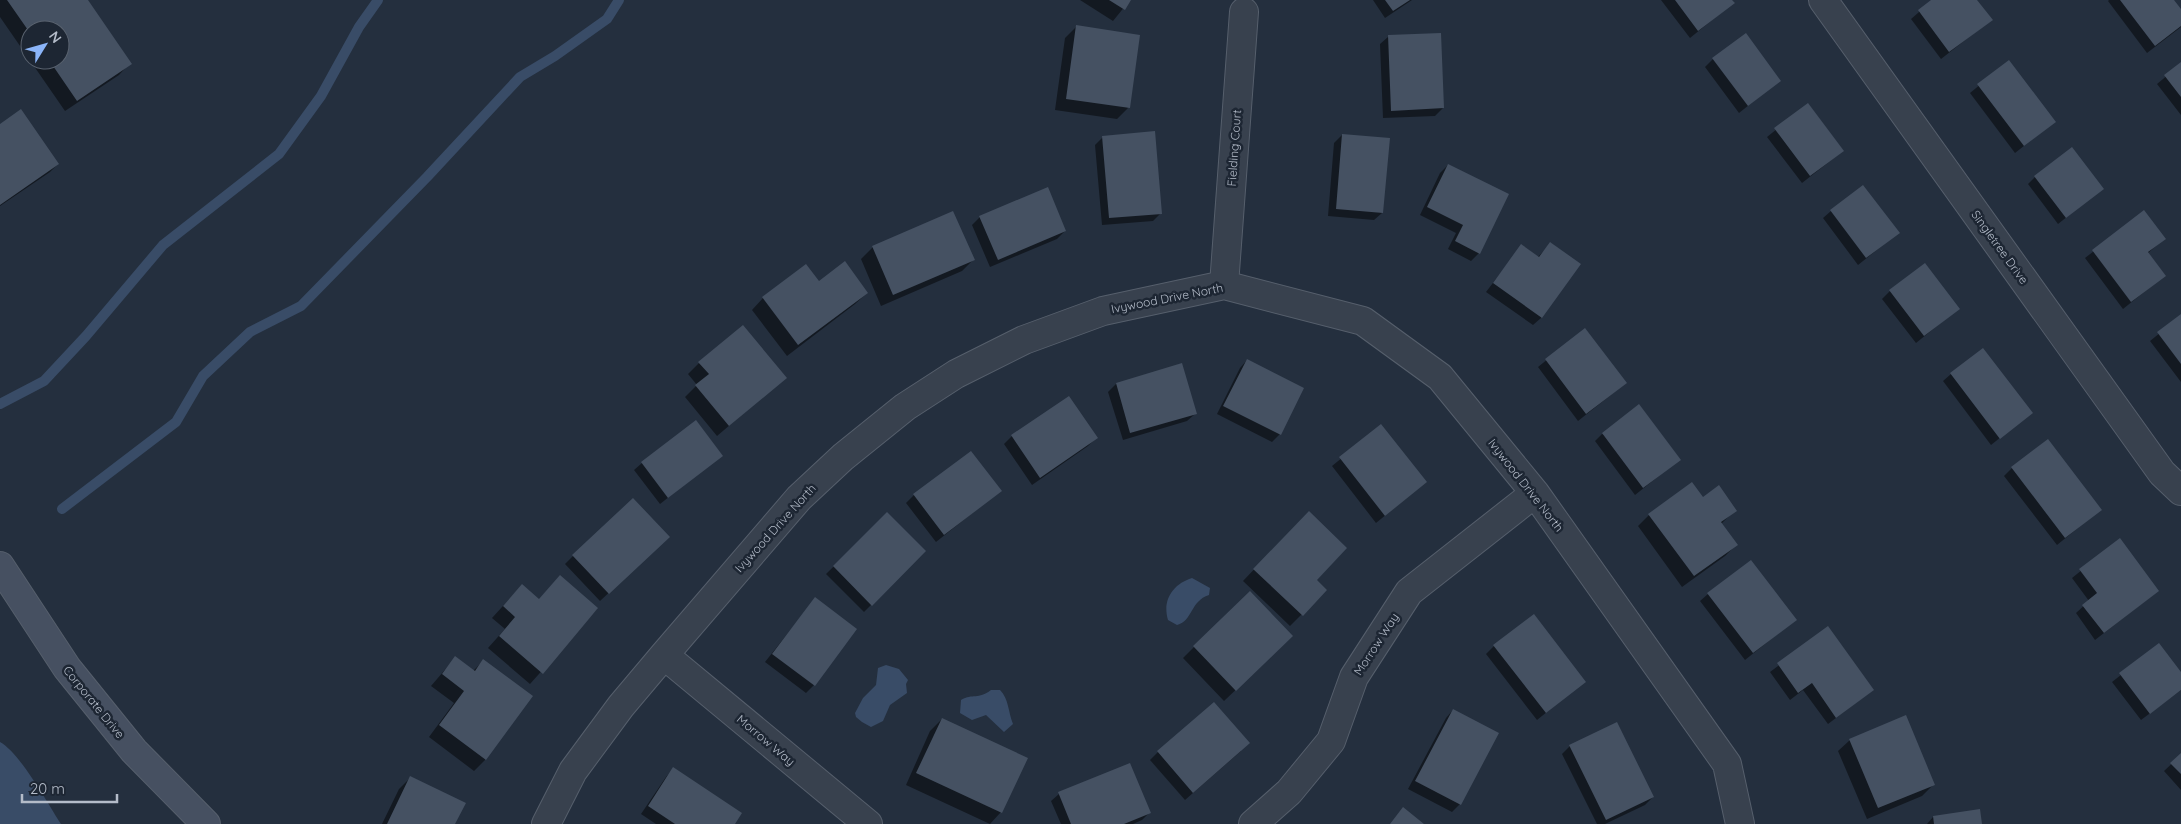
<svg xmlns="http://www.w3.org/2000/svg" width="2181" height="824" viewBox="0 0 2181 824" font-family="Quicksand,sans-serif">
  <rect width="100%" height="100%" fill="#242f3e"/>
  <path fill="#394c67" d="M 1192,578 L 1210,588 L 1209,595 C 1190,601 1193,621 1177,625 L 1168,620 C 1162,600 1173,584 1192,578 Z
    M 886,665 L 899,669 L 908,680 L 906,684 L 907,693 L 890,705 L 883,721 L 871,727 L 862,722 L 856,717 L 855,713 L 863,698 L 876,685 L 878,668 Z
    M 991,690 L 1000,690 C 1009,699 1008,712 1013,724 L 1004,732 L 986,715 L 972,720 L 960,713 L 961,700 C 973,693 978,700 991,690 Z
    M 0,742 C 20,753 48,804 61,824 L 0,824 Z"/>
  <path fill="#0007" fill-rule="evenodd" d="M 0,0 L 86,0 L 130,63 L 119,75 L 65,111 L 0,17 ZM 30,30 L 60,30 L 60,60 L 30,60 Z
    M 1080,0 L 1130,0 L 1113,21 Z
    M 1373,0 L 1412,0 L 1385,18 Z
    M 1661,0 L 1731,0 L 1733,3 L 1690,38 Z
    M 1933,0 L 1976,0 L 1991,20 L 1941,59 L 1911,19 Z
    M 2109,0 L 2172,0 L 2181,11 L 2181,27 L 2147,53 L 2108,1 Z
    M 1076,27 L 1128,108 L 1117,119 L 1055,110 L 1065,38 Z
    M 1388,37 L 1443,108 L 1435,116 L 1383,118 L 1380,44 Z
    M 1713,59 L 1779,81 L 1739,113 L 1705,67 Z
    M 2009,61 L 2054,122 L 2015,153 L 1970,93 Z
    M 2181,64 L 2181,115 L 2157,84 Z
    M 1808,104 L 1843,151 L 1802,183 L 1767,137 Z
    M 0,125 L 58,164 L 50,172 L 0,206 Z
    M 1342,135 L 1382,213 L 1374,220 L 1328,216 L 1334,143 Z
    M 1103,137 L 1161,213 L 1153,221 L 1102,225 L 1095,145 Z
    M 1448,165 L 1479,253 L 1471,261 L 1448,249 L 1456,233 L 1420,215 L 1440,173 Z
    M 2035,177 L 2102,189 L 2058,224 L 2028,184 Z
    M 1831,211 L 1898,233 L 1858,265 L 1823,218 Z
    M 2144,212 L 2164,239 L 2148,253 L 2164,276 L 2123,309 L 2085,258 Z
    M 980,217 L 1065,231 L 1057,239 L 990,267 L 972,225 Z
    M 1551,243 L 1579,264 L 1541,318 L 1533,325 L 1486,292 L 1522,245 L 1538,257 Z
    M 873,247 L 973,260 L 962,271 L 881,306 L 861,259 Z
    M 819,282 L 867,293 L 855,304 L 787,356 L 752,310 L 763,298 Z
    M 1890,291 L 1958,309 L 1916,343 L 1882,299 Z
    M 2181,316 L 2181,382 L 2150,341 Z
    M 1585,329 L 1626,383 L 1578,421 L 1538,367 Z
    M 1247,360 L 1280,434 L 1272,442 L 1217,414 L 1240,368 Z
    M 699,363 L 785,378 L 717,436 L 685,397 L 697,385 L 688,374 Z
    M 1181,365 L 1195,414 L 1187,421 L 1123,440 L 1108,392 L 1116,384 Z
    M 1951,374 L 2031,413 L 1991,445 L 1943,381 Z
    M 1068,398 L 1096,438 L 1088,446 L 1032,485 L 1004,444 L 1012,436 Z
    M 1381,426 L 1426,482 L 1376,523 L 1332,466 Z
    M 1602,434 L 1679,460 L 1635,495 L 1595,441 Z
    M 721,456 L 660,504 L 634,470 L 642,463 Z
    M 2012,468 L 2100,510 L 2057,545 L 2004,476 Z
    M 1000,491 L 936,542 L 906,503 L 914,495 Z
    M 1702,499 L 1735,510 L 1721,524 L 1736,545 L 1725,556 L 1682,587 L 1638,526 L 1649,515 Z
    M 887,514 L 925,551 L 864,612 L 826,574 Z
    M 1297,524 L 1315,580 L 1326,590 L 1290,626 L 1243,581 Z
    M 2119,540 L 2158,591 L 2095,640 L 2076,613 L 2089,601 L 2072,578 Z
    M 660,545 L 600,601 L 565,564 L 573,556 Z
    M 522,585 L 538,600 L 597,609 L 530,684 L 488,648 L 505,629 L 492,618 Z
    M 1708,594 L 1795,620 L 1745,660 L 1700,601 Z
    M 815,599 L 814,685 L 806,693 L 765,662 Z
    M 1828,628 L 1873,690 L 1828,724 L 1803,690 L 1790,700 L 1770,672 Z
    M 2159,645 L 2181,674 L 2181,690 L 2141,720 L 2112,682 Z
    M 1494,646 L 1584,682 L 1537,720 L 1486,654 Z
    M 1194,647 L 1280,648 L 1224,701 L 1183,658 Z
    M 455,658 L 473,671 L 483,661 L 531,697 L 485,760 L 474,771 L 429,737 L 454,703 L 431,686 Z
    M 1453,710 L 1460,804 L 1452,812 L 1408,789 L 1446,718 Z
    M 942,719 L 1001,812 L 990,824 L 906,785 L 930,731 Z
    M 1850,740 L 1933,785 L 1922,796 L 1867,819 L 1838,751 Z
    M 1570,746 L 1653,797 L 1645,805 L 1605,824 L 1597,824 L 1562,754 Z
    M 1241,751 L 1185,800 L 1150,760 L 1158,752 Z
    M 2181,755 L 2181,790 L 2164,771 Z
    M 673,769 L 733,824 L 656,824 L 641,814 L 666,777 Z
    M 411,777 L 454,824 L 382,824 L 399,789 Z
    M 1059,794 L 1149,813 L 1142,820 L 1133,824 L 1061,824 L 1051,801 Z
    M 1933,817 L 1980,824 L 1927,824 Z"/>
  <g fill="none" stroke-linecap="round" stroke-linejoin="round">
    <path stroke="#394c67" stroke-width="10" d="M 0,404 L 44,381 L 86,336 L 163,245 L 279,154 L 321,96 L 359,27 L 378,0
      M 62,509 L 176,422 L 203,376 L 250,332 L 301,306 L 427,177 L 520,77 L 555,56 L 607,19 L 619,0"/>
  </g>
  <path fill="#455162" d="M 7,0 L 88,0 L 132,64 L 77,101 L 49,60 L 60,60 L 60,30 L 30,30 L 30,33 Z
    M 1109,0 L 1131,0 L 1125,10 Z
    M 1385,0 L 1410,0 L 1393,11 Z
    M 1675,0 L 1732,0 L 1735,3 L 1698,31 Z
    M 1931,0 L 1977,0 L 1993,20 L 1949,52 L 1918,10 Z
    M 2120,0 L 2174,0 L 2181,9 L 2181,26 L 2155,46 Z
    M 1076,25 L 1140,35 L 1130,108 L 1066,99 Z
    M 1441,33 L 1444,108 L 1391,111 L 1388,35 Z
    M 1746,33 L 1781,81 L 1748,106 L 1712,58 Z
    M 2009,60 L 2056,122 L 2024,146 L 1977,84 Z
    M 2181,62 L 2181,97 L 2164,75 Z
    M 1808,103 L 1844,151 L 1810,176 L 1774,128 Z
    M 21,109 L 59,164 L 0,205 L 0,124 Z
    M 1155,131 L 1162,214 L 1109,218 L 1102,136 Z
    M 1342,134 L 1390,138 L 1383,213 L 1336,209 Z
    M 2072,147 L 2104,189 L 2066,218 L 2034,176 Z
    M 1448,164 L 1509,194 L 1480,254 L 1455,241 L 1463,225 L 1427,207 Z
    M 1863,185 L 1900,233 L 1866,258 L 1830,210 Z
    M 1048,187 L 1066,231 L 998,260 L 979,216 Z
    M 2144,210 L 2166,239 L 2148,252 L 2166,276 L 2131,302 L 2092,250 Z
    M 953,211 L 975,260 L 893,295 L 872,246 Z
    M 1550,242 L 1581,264 L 1542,318 L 1493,283 L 1521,244 L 1539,257 Z
    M 845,261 L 868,293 L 798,345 L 762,297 L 806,264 L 819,281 Z
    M 1925,263 L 1960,309 L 1924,336 L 1889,290 Z
    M 2181,314 L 2181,364 L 2157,332 Z
    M 743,325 L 787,378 L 729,426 L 695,385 L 709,374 L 698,362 Z
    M 1585,328 L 1627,383 L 1586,414 L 1545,359 Z
    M 1983,348 L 2033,413 L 2000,439 L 1950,373 Z
    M 1247,359 L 1304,388 L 1281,435 L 1223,406 Z
    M 1182,363 L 1197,414 L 1130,433 L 1116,383 Z
    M 1069,396 L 1098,438 L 1040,478 L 1011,435 Z
    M 1639,404 L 1681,460 L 1643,488 L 1602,433 Z
    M 696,420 L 723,456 L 668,498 L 641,462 Z
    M 1381,424 L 1427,482 L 1385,516 L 1339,457 Z
    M 2048,439 L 2102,510 L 2065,538 L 2011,467 Z
    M 971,451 L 1002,491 L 944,535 L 913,494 Z
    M 1692,482 L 1703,497 L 1719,485 L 1737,511 L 1721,522 L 1738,545 L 1694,576 L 1648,514 Z
    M 633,498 L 670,537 L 609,594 L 572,555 Z
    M 1309,511 L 1347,548 L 1317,580 L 1327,590 L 1303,616 L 1253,569 Z
    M 887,512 L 926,551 L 872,606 L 833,566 Z
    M 2120,538 L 2159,591 L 2104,633 L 2082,605 L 2097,593 L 2079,569 Z
    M 1751,560 L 1797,620 L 1753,653 L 1707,593 Z
    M 560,575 L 598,608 L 543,674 L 499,636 L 515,617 L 503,606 L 522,584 L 539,599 Z
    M 1250,591 L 1293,636 L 1236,691 L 1193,646 Z
    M 815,597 L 857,629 L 815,686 L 772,654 Z
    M 1534,614 L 1586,682 L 1546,713 L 1493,645 Z
    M 1828,626 L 1874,690 L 1836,718 L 1812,683 L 1798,693 L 1777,663 Z
    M 2159,643 L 2181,672 L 2181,690 L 2150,714 L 2119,673 Z
    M 455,656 L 475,671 L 483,659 L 533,696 L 486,760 L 439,725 L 464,691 L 442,674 Z
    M 1214,702 L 1250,743 L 1193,793 L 1157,751 Z
    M 1453,709 L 1499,733 L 1461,805 L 1415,781 Z
    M 1906,715 L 1935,785 L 1878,808 L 1849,739 Z
    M 942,718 L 1028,758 L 1002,813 L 916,773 Z
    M 1617,722 L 1654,797 L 1606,820 L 1569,745 Z
    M 2181,753 L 2181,774 L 2170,763 Z
    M 1130,763 L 1151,813 L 1124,824 L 1071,824 L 1058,792 Z
    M 673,767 L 742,813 L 735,824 L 675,824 L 648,806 Z
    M 410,776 L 466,803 L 455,824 L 387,824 Z
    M 1403,807 L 1424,824 L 1390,824 Z
    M 1980,809 L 1982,824 L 1934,824 L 1933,816 Z"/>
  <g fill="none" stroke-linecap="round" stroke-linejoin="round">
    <defs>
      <path id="street" d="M 1823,0 L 2162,473 L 2181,491
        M 1224,285 L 1244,12
        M 664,655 L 868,824
        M 546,824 L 573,771 L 621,706 L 664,655 L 799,498 L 843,457 L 905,407 L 956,374 L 1024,340 L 1103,311 L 1224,285 L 1363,321 L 1440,377 L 1535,493 L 1727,764 L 1740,824
        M 1253,824 L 1289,792 L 1331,741 L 1354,677 L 1409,592 L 1535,493"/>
      <path id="secondary" d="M 0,566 L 67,668 L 134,751 L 206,824"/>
    </defs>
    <use href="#street" stroke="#565f6c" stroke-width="30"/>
    <use href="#secondary" stroke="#565f6c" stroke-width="30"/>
    <use href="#street" stroke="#38414e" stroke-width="28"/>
    <use href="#secondary" stroke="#465061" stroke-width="28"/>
  </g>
  <g text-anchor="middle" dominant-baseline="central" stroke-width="5" stroke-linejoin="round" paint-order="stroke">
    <g font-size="12" fill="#b4bcc9" stroke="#1d2633">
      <text transform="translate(1234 148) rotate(-86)">Fielding Court</text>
      <text transform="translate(2000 247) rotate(54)">Singletree Drive</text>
      <text transform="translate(1167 298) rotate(-11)">Ivywood Drive North</text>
      <text transform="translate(1526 485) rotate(52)">Ivywood Drive North</text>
      <text transform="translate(775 528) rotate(-48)">Ivywood Drive North</text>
      <text transform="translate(1376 644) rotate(-57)">Morrow Way</text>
      <text transform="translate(94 702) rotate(51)">Corporate Drive</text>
      <text transform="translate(766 740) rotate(40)">Morrow Way</text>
    </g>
  </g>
  <g transform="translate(45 45) rotate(53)"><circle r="24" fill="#1d2633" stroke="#59626f"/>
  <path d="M0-4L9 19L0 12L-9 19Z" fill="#8ab4f8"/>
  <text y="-8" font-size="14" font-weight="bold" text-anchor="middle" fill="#b4bcc9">N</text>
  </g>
  <path d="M22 794v8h95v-8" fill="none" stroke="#b4bcc9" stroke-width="2.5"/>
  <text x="30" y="794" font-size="15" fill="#b4bcc9" stroke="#1d2633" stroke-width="4" paint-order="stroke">20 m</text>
</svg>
